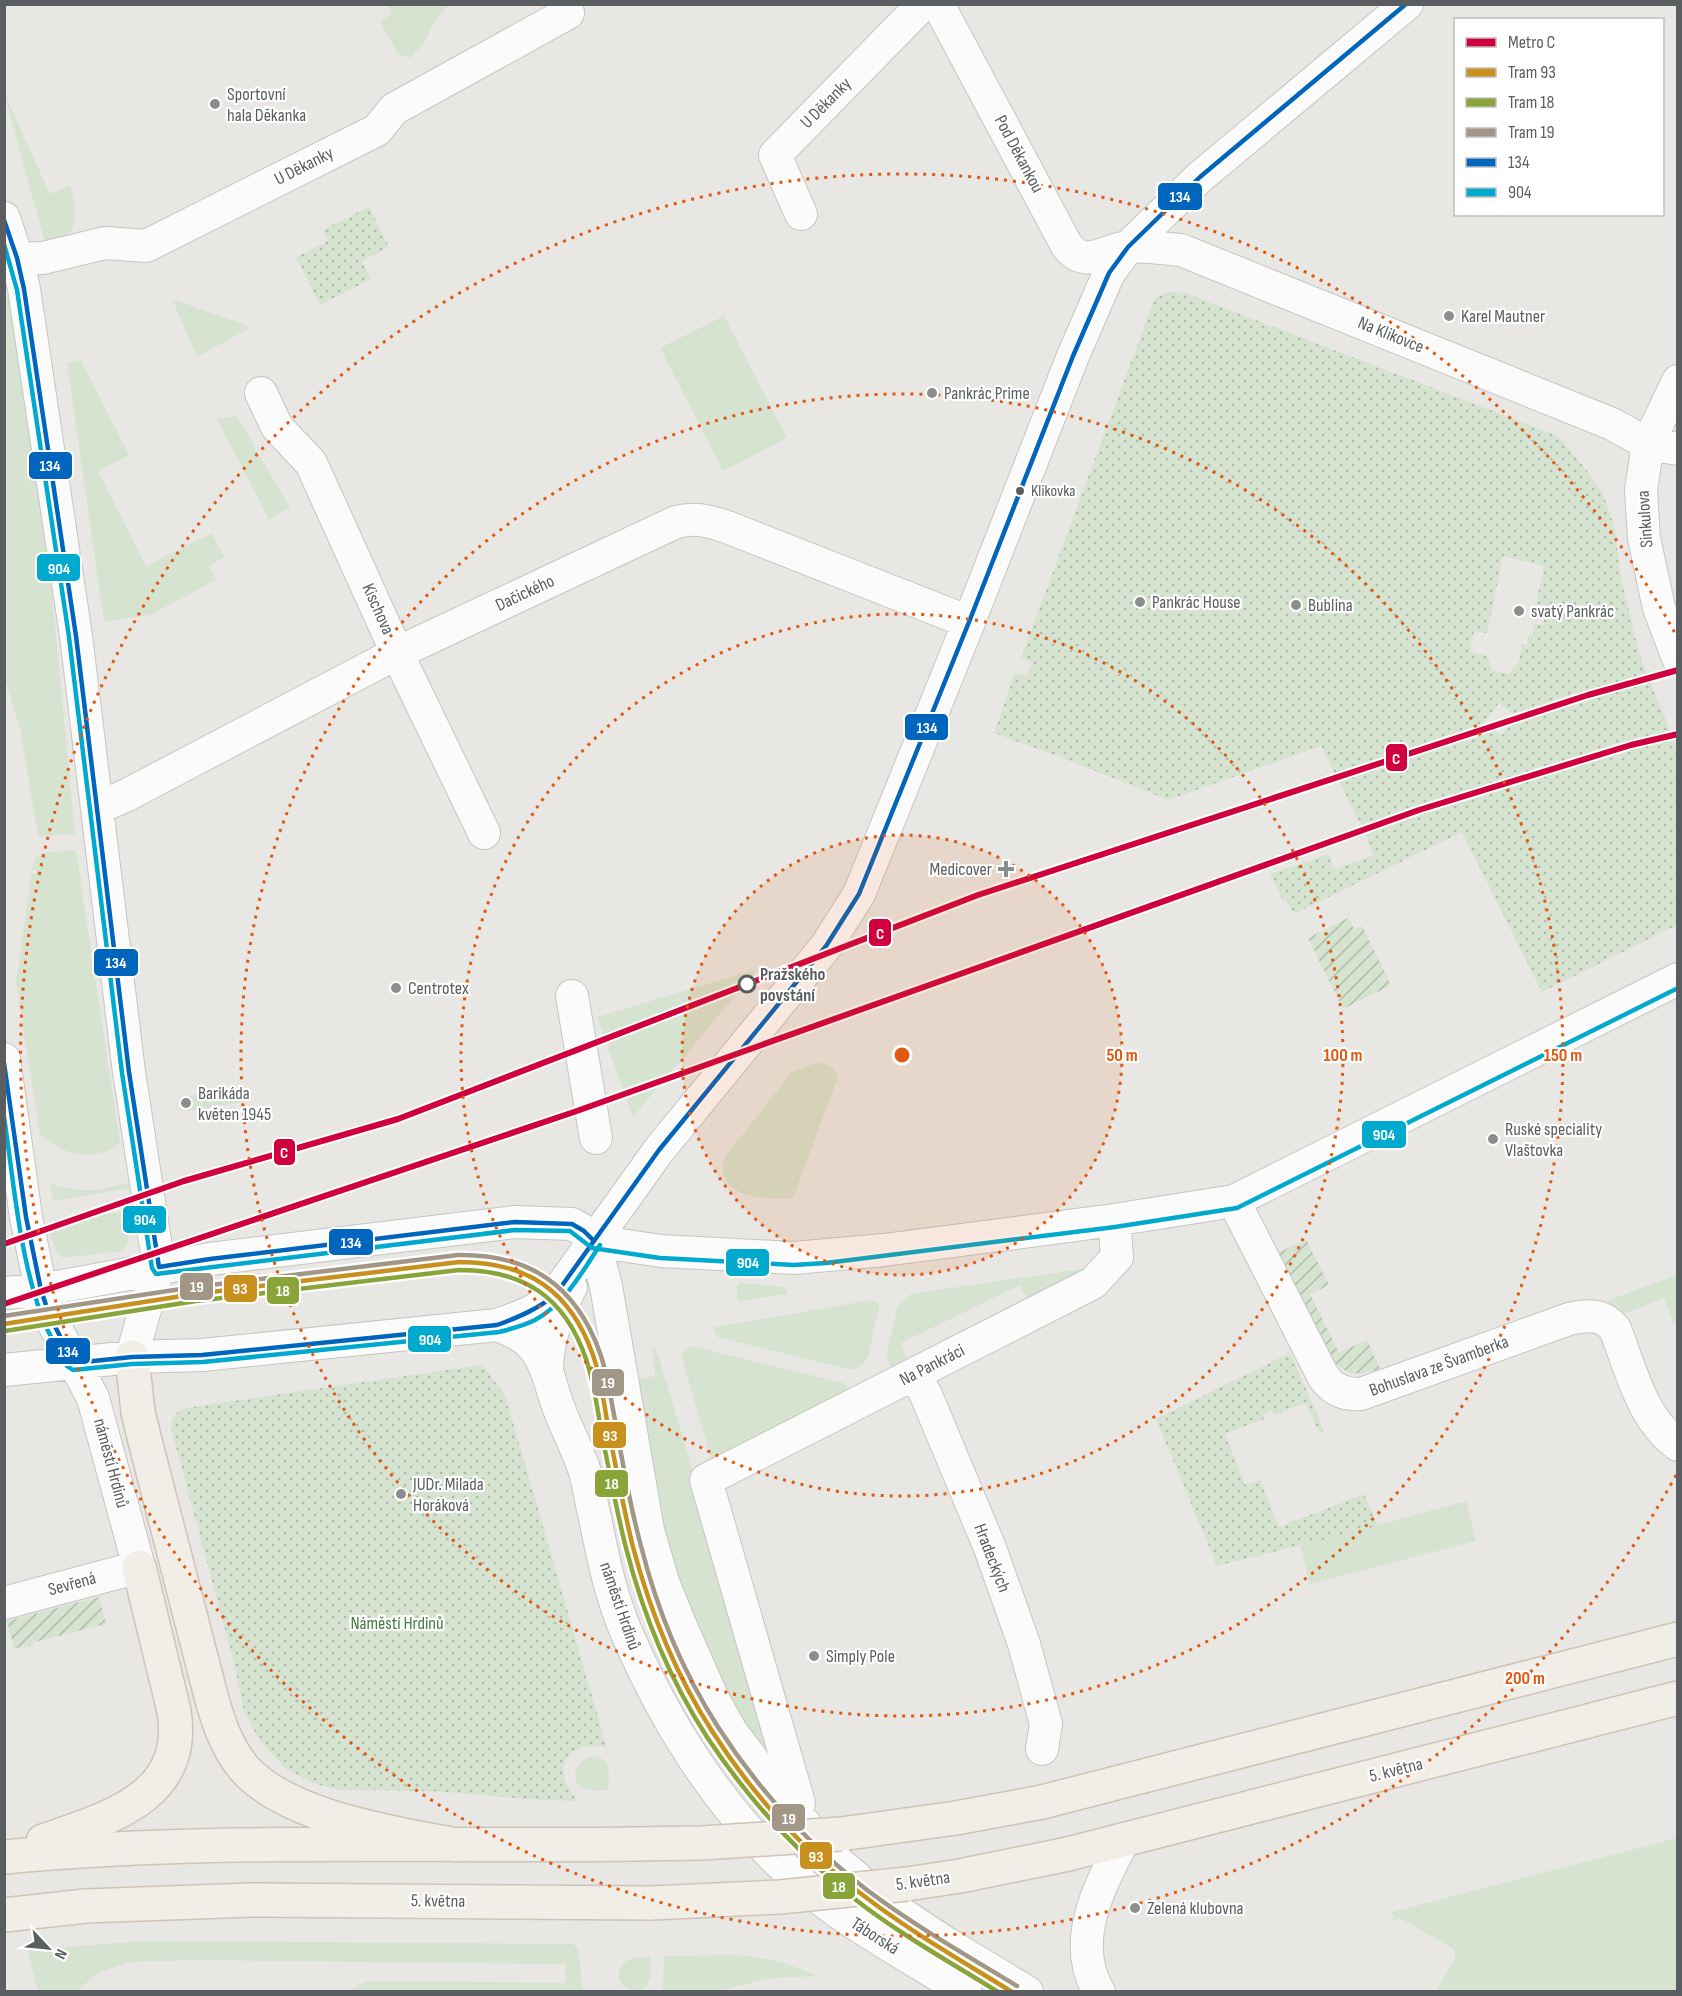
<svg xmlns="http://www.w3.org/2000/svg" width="1682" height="1996" viewBox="0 0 1682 1996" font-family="'Sofia Sans Condensed',sans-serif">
  <defs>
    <pattern id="park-dots" width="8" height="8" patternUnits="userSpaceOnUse" patternTransform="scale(1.5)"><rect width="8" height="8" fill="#d5e3d0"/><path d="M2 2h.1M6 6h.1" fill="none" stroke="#b0bbac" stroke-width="1.8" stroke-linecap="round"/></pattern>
    <pattern id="garden-furrows" width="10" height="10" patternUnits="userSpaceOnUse" patternTransform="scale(1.5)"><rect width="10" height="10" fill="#d5e3d0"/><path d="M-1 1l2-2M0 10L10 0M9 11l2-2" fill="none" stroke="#b0bbac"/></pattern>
  </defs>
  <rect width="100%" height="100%" fill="#e9e7e4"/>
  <path fill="#d5e3d0" d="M 388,5 L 448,5 L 432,25 L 425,42 L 410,58 L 398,54 L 380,21 L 390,15 L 391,11 Z
    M 4,93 L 50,194 L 70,185 C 76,199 81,229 63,238 C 58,240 51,241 45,243 Z
    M 4,295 L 8,297 L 10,303 L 49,563 L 75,834 L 38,837 L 21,733 L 5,678 Z
    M 172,299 L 251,327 L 197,357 Z
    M 724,316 L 787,438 L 723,471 L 660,348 Z
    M 81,360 L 129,455 L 98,471 L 146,566 L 212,533 L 224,557 L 209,566 L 216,580 L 150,615 L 104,622 L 67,363 Z
    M 237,416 L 290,508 L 269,519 L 217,419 Z
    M 76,850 L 120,1143 C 92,1164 66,1155 40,1135 L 16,982 L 31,877 L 32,874 L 36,873 L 36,870 L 32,870 L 34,859 L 43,853 Z
    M 758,969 L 633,1117 L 597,1017 Z
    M 816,1063 C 828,1063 833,1067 838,1077 L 793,1198 C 770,1199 731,1201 723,1172 C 722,1168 723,1162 724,1158 L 792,1072 Z
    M 246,1087 L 248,1101 L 187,1111 L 185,1096 Z
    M 124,1183 L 128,1184 L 129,1188 L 53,1201 L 51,1184 C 80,1192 96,1193 124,1183 Z
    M 130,1210 C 129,1223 132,1242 122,1251 L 63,1258 L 56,1251 L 47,1228 L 56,1223 Z
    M 1081,1269 L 1085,1269 L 1028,1301 L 1020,1285 L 901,1343 L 907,1362 L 896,1369 L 890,1365 L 886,1355 L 898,1306 L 911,1294 Z
    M 1677,1275 L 1677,1321 L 1673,1323 L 1664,1298 L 1624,1314 L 1606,1301 Z
    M 740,1283 L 786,1287 L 787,1294 L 740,1301 L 737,1299 L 737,1286 Z
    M 872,1300 L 878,1303 L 879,1307 L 868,1357 L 862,1365 L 852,1370 L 717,1337 L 713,1327 Z
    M 691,1346 L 843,1383 L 847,1386 L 847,1389 L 845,1394 L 712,1461 L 682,1358 L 682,1353 Z
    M 655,1347 L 669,1390 L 784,1781 L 723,1702 L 672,1569 L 650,1452 L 639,1379 L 655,1376 L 652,1348 Z
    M 1466,1501 L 1476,1541 L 1310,1584 L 1300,1546 Z
    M 592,1756 C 612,1758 609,1773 608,1790 C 600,1790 591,1792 584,1788 C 566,1780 578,1760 592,1756 Z
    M 1677,1838 L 1677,1991 L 1436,1991 L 1455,1959 L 1454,1950 L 1449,1946 L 1398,1917 L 1395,1922 L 1392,1912 Z
    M 143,1941 L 573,1944 L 578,1949 L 583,1991 L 347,1991 L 365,1982 L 387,1981 L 565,1983 L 565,1964 L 195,1960 L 130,1962 L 101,1972 L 91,1978 L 78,1991 L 38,1991 L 28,1954 L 29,1950 Z
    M 733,1955 C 765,1957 788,1962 817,1976 L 770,1978 L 719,1991 L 663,1991 L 664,1956 Z
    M 636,1957 L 650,1957 C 651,1971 654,1984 639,1991 C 613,1990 612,1963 636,1957 Z"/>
  <path fill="url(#park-dots)" fill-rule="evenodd" d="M 369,207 L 389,247 L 362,261 L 371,279 L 320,305 L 296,257 L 328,241 L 323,230 Z
    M 1168,292 L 1185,293 L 1558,436 L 1587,471 L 1603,494 L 1614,525 L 1621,578 L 1640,656 L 1677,749 L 1677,925 L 1542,992 L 1462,832 L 1296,913 L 1294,911 L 1292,912 L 1287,901 L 1284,902 L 1270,874 L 1329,854 L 1334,869 L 1374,855 L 1367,840 L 1368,839 L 1321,746 L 1168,800 L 1063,758 L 994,733 L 1015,673 L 1027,677 L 1032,662 L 1021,658 L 1155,298 ZM 1503,556 L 1544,566 L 1536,604 L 1547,607 L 1543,625 L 1532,623 L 1531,625 L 1535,626 L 1533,635 L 1529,635 L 1527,645 L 1522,644 L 1519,662 L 1508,674 L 1492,670 L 1487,656 L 1470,651 L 1474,631 L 1487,633 ZM 1499,703 L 1516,716 L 1502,735 L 1484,722 Z
    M 1290,1353 L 1324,1430 L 1319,1433 L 1306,1403 L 1274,1415 L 1272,1410 L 1263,1414 L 1264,1419 L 1225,1434 L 1245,1485 L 1260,1480 L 1279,1527 L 1364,1494 L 1378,1526 L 1217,1566 L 1156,1419 Z
    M 482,1365 L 505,1395 L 607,1748 C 585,1741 556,1753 565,1781 C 568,1789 575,1793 576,1801 L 543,1800 L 431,1791 L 339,1790 L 310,1782 L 284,1767 L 260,1741 L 244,1711 L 232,1655 L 171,1428 C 171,1418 176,1411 186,1408 Z"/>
  <path fill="url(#garden-furrows)" d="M 1348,918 L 1354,929 L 1362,926 L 1391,985 L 1343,1009 L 1308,938 Z
    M 1306,1239 L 1329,1285 L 1310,1294 L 1339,1353 L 1367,1340 L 1380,1369 C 1356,1376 1347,1377 1330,1357 L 1278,1253 Z
    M 99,1597 L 106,1624 L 31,1643 L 32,1647 L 14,1648 L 7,1621 Z"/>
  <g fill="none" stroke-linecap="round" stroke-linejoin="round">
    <defs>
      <path id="minor" d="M 938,4 L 1067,246 C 1086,270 1106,249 1128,247 C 1145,245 1164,249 1181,250 L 1612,424 L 1648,444 L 1678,449
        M 801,214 L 775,155 L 923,4
        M 4,218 L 17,258 L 24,289 L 76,636 L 129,1072 L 159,1267 L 143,1316 L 132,1357
        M 4,259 L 43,258 L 105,243 L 146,246 L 377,130 L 394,109 L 568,13
        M 1678,381 L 1648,444 L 1641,490 L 1644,538 L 1659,608 L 1678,658
        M 261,393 L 277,427 L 311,463 L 397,653 L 484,833
        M 97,808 L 125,796 L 397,653 L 676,522 C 695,517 709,521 727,527 L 969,622
        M 572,996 L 596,1138
        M 4,1059 L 26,1217 L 41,1290 L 50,1317 L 93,1398 L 139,1567 L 4,1603
        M 1234,1201 L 1323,1376 C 1332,1390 1345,1395 1361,1394 L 1569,1319 C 1587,1315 1602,1313 1615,1329 C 1631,1369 1641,1418 1678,1445
        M 594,1241 L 606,1286 L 648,1530 L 663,1582 L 680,1624 L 712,1697 L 731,1731 L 776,1791 L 840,1864 L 890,1906 L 946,1943 L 1027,1992
        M 4,1293 L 41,1290 L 210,1259 L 515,1222 L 572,1224 L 584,1231 L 594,1241 L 661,1251 L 794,1258 L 884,1250 L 1114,1220 L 1234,1201 L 1678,979
        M 497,1325 C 513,1331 527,1337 537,1352 C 549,1369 551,1388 558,1406 C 566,1428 577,1448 584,1469 C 589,1485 591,1502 595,1518 C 603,1558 611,1598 628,1636 C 675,1744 742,1843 839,1913 C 880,1941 924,1966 966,1992
        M 547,1368 C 548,1338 557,1314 571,1287
        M 4,1370 L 132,1357 L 202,1355 L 497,1325 C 520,1317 538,1311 556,1294 L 659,1150 L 826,946 L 859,894 L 969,622 L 1073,356 L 1109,273 L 1128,247 L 1200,177 L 1407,4
        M 915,1374 L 926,1395 L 990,1548 L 1024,1644 L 1046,1724 L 1042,1749
        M 799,1803 L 706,1480 L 1093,1283 L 1117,1257 L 1114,1220
        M 1099,1992 C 1069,1941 1100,1886 1124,1839"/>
      <path id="major" d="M 132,1357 L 138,1412 L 144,1437 L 211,1696 C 218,1721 226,1746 243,1767 C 285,1817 394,1833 456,1845
        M 841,1834 L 956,1818 L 1042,1802 L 1678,1639
        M 43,1841 C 108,1818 188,1798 174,1711 L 139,1567
        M 4,1857 C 213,1837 424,1847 633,1844
        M 907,1884 L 960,1876 L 1068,1854 L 1678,1698
        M 4,1915 L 86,1906 L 251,1900 L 651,1903"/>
    </defs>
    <use href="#minor" stroke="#c5c5c3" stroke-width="34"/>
    <use href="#major" stroke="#cec3b5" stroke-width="36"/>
    <use href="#minor" stroke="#fcfbfb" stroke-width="32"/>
    <use href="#major" stroke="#f1ede7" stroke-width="33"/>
    <defs>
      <path id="major-bridge" d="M 633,1844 L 702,1843 L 841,1834
        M 651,1903 L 780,1897 L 907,1884"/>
    </defs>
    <use href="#major-bridge" stroke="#cec3b5" stroke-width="36" stroke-linecap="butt"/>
    <use href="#major-bridge" stroke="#f1ede7" stroke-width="33"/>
    <defs>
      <path id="bus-1" d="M 4,220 L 17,258 L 24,289 L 76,636 L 129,1072 L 159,1267 L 210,1259 L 515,1222 L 572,1224 L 584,1231 L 594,1241
        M 4,1063 L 26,1217 L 41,1290 L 50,1317 L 74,1363 L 132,1357 L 202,1355 L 497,1325 C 519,1317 538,1309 556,1294 L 659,1150 L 826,946 L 859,894 L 969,622 L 1073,356 L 1109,273 L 1128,247 L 1200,177 L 1406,4"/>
      <path id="bus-2" d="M 4,244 L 17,290 L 69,637 L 122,1073 L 152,1268 L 156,1274 L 515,1230 L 570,1231 L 592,1248 L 660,1258 L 794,1265 L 826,1263 L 1115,1227 L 1237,1208 L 1678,988
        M 4,1117 C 14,1183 19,1254 42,1317 C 48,1334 59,1350 67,1366 L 73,1370 L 132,1364 L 203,1362 L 499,1332 C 511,1329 523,1326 535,1320 C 565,1304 582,1272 600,1245"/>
    </defs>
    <use href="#bus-1" stroke="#fff" stroke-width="9"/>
    <use href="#bus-2" stroke="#fff" stroke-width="9"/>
    <use href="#bus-1" stroke="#0065bd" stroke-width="4.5"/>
    <use href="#bus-2" stroke="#00a9ce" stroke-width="4.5"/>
    <defs>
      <path id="tram-1" d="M 4,1324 L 195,1294 L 459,1262 C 527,1262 570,1290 593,1355 C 601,1378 604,1403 608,1427 C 616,1467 623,1507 633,1547 C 650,1611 676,1675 712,1731 C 752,1794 804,1851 864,1896 C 911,1932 962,1961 1012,1992"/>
      <path id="tram-2" d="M 5,1331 L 196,1301 L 459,1270 C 524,1270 565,1297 586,1359 C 594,1382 597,1406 601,1430 C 609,1469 616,1509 626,1548 C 643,1614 670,1680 707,1737 C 748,1799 798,1854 856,1900 C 901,1935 950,1962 998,1992"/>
      <path id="tram-3" d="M 4,1316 L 194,1287 L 458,1255 C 529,1254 576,1285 600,1353 C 608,1376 611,1401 616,1425 C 623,1466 630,1506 641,1546 C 657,1610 683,1672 718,1727 C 758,1789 809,1845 867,1890 C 915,1926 966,1955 1017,1986"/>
    </defs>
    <use href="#tram-1" stroke="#fff" stroke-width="9"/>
    <use href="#tram-2" stroke="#fff" stroke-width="9"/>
    <use href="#tram-3" stroke="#fff" stroke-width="9"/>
    <use href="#tram-1" stroke="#c8901d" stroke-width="4.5"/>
    <use href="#tram-2" stroke="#89a53a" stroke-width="4.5"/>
    <use href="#tram-3" stroke="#a29786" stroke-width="4.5"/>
    <defs>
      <path id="metro-1" d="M 4,1244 L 184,1181 L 398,1119 L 978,895 L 1588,695 L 1678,670
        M 4,1304 L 574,1112 L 1419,810 L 1631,745 L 1678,734"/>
    </defs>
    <use href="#metro-1" stroke="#fff" stroke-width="10"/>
    <use href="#metro-1" stroke="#cf003d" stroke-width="6"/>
  </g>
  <circle cx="902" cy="1055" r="220" fill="#e15910" fill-opacity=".12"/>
  <g fill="none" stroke="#e15910" stroke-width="3" stroke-dasharray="3 6">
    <circle cx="902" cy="1055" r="220"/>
    <circle cx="902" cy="1055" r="441"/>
    <circle cx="902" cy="1055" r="661"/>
    <path d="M1676 1475A881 881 0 1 1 1676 635"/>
  </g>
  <g fill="#8c8e8e" stroke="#fff" stroke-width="2">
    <circle cx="215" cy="104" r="6"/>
    <circle cx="1449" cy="316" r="6"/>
    <circle cx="932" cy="393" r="6"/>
    <circle cx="1140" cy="602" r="6"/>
    <circle cx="1296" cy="605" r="6"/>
    <circle cx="1519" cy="611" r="6"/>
    <path d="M1003 860h6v6h6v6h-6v6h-6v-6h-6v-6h6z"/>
    <circle cx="396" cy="988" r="6"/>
    <circle cx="186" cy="1103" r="6"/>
    <circle cx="1493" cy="1139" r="6"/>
    <circle cx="401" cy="1494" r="6"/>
    <circle cx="814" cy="1656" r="6"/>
    <circle cx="1135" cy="1908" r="6"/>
  </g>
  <circle fill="#5a5e60" stroke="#fff" stroke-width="2" cx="1020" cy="491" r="5"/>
  <circle fill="#fff" stroke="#5a5e60" stroke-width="3" cx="747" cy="984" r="8"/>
  <g text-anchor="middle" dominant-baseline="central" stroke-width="4.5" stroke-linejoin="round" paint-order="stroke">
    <g font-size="16" fill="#5a5e60" stroke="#fff" text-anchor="start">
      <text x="1031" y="491">Klikovka</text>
    </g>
    <g font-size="18" fill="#5a5e60" stroke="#fff" text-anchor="start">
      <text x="227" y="94">Sportovní<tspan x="227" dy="21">hala Děkanka</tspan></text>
      <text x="1461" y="316">Karel Mautner</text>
      <text x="944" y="393">Pankrác Prime</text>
      <text x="1152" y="602">Pankrác House</text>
      <text x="1308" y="605">Bublina</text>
      <text x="1531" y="611">svatý Pankrác</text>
      <text x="992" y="869" text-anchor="end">Medicover</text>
      <text x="408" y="988">Centrotex</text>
      <text x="198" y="1093">Barikáda<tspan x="198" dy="21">květen 1945</tspan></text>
      <text x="1505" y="1129">Ruské speciality<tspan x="1505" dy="21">Vlaštovka</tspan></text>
      <text x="413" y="1484">JUDr. Milada<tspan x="413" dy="21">Horáková</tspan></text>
      <text x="826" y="1656">Simply Pole</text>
      <text x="1147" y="1908">Zelená klubovna</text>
    </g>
    <g font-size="18" fill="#5a5e60" stroke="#fff">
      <text transform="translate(826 103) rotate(-45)">U Děkanky</text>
      <text transform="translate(1019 154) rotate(62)">Pod Děkankou</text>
      <text transform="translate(304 166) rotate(-27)">U Děkanky</text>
      <text transform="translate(1391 335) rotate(22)">Na Klikovce</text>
      <text transform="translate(1645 519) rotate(-94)">Sinkulova</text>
      <text transform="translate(525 593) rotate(-25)">Dačického</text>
      <text transform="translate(378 609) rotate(66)">Kischova</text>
      <text transform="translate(932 1365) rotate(-27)">Na Pankráci</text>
      <text transform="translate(1439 1366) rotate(-20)">Bohuslava ze Švamberka</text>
      <text transform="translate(111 1463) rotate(75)">náměstí Hrdinů</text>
      <text transform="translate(992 1558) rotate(69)">Hradeckých</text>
      <text transform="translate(72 1584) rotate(-15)">Sevřená</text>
      <text transform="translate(620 1606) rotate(71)">náměstí Hrdinů</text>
      <text transform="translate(1396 1770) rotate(-14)">5. května</text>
      <text transform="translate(923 1881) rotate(-8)">5. května</text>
      <text transform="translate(438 1901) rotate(1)">5. května</text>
      <text transform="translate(875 1936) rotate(33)">Táborská</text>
    </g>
    <g font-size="18" font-weight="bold" fill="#5a5e60" stroke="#fff" text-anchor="start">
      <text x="760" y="974">Pražského<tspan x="760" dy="21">povstání</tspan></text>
    </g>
    <g font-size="18" fill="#437c3d" stroke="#fff">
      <text x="397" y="1623">Náměstí Hrdinů</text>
    </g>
  </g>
  <circle cx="902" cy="1055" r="9" fill="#e15910" stroke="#fff" stroke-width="3"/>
  <g font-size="18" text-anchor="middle" font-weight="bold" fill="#e15910" stroke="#fff" stroke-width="4.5" stroke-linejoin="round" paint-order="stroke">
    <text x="1122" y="1061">50 m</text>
    <text x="1343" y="1061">100 m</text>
    <text x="1563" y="1061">150 m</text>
    <text x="1525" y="1684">200 m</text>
  </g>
  <g stroke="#fff" stroke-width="2">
    <rect x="1157" y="182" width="46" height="29" rx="6" fill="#0065bd"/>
    <rect x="28" y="451" width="45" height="29" rx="6" fill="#0065bd"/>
    <rect x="36" y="553" width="45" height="29" rx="6" fill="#00a9ce"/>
    <rect x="904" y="713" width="45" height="28" rx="6" fill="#0065bd"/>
    <rect x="1385" y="743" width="23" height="29" rx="6" fill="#cf003d"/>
    <rect x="868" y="918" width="24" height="29" rx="6" fill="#cf003d"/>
    <rect x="93" y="948" width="46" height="29" rx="6" fill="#0065bd"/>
    <rect x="1361" y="1120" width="46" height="29" rx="6" fill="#00a9ce"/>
    <rect x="273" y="1138" width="23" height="28" rx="6" fill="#cf003d"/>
    <rect x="122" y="1205" width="45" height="29" rx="6" fill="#00a9ce"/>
    <rect x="328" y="1228" width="46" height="28" rx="6" fill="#0065bd"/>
    <rect x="725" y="1248" width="45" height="29" rx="6" fill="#00a9ce"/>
    <rect x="179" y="1272" width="35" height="29" rx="6" fill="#a29786"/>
    <rect x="223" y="1274" width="35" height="29" rx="6" fill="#c8901d"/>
    <rect x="266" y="1276" width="34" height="29" rx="6" fill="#89a53a"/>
    <rect x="407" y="1325" width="45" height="28" rx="6" fill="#00a9ce"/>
    <rect x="45" y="1337" width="46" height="28" rx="6" fill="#0065bd"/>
    <rect x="591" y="1368" width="34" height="29" rx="6" fill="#a29786"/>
    <rect x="592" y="1421" width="35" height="28" rx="6" fill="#c8901d"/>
    <rect x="594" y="1469" width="35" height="29" rx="6" fill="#89a53a"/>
    <rect x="771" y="1803" width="35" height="29" rx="6" fill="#a29786"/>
    <rect x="799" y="1841" width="34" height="29" rx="6" fill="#c8901d"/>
    <rect x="822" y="1872" width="34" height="28" rx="6" fill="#89a53a"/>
  </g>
  <g font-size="16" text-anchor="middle" font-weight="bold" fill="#fff">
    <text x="1180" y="202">134</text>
    <text x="50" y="471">134</text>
    <text x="59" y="574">904</text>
    <text x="927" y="733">134</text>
    <text x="1396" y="764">C</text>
    <text x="880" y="939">C</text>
    <text x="116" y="968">134</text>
    <text x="1384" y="1140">904</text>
    <text x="284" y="1158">C</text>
    <text x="145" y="1225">904</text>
    <text x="351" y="1248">134</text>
    <text x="748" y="1268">904</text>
    <text x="197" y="1292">19</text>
    <text x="240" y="1294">93</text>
    <text x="283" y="1296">18</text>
    <text x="430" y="1345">904</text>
    <text x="68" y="1357">134</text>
    <text x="608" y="1388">19</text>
    <text x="610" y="1441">93</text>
    <text x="612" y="1489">18</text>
    <text x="789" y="1824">19</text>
    <text x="816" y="1862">93</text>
    <text x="839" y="1892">18</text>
  </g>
  <rect width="1682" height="1996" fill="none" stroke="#5a5e60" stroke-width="12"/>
  <rect x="1454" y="18" width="210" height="198" fill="#ffffff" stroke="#bdbfbf" stroke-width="1.5"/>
  <rect x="1466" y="38" width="30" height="9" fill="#cf003d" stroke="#bdbfbf" stroke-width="1.5"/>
  <text x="1508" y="48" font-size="18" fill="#5a5e60">Metro C</text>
  <rect x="1466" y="68" width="30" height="9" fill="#c8901d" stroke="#bdbfbf" stroke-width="1.5"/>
  <text x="1508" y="78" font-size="18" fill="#5a5e60">Tram 93</text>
  <rect x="1466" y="98" width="30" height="9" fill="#89a53a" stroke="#bdbfbf" stroke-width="1.5"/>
  <text x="1508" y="108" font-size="18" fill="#5a5e60">Tram 18</text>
  <rect x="1466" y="128" width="30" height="9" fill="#a29786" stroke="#bdbfbf" stroke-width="1.5"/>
  <text x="1508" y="138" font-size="18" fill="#5a5e60">Tram 19</text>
  <rect x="1466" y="158" width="30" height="9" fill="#0065bd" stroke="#bdbfbf" stroke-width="1.5"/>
  <text x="1508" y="168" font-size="18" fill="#5a5e60">134</text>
  <rect x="1466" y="188" width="30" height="9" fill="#00a9ce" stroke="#bdbfbf" stroke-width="1.5"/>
  <text x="1508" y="198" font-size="18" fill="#5a5e60">904</text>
  <g transform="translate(48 1948) rotate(116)" stroke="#ffffff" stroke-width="4.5" paint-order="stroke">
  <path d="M0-4.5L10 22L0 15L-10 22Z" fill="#5a5e60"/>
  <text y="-9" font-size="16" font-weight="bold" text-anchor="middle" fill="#5a5e60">N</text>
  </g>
</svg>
